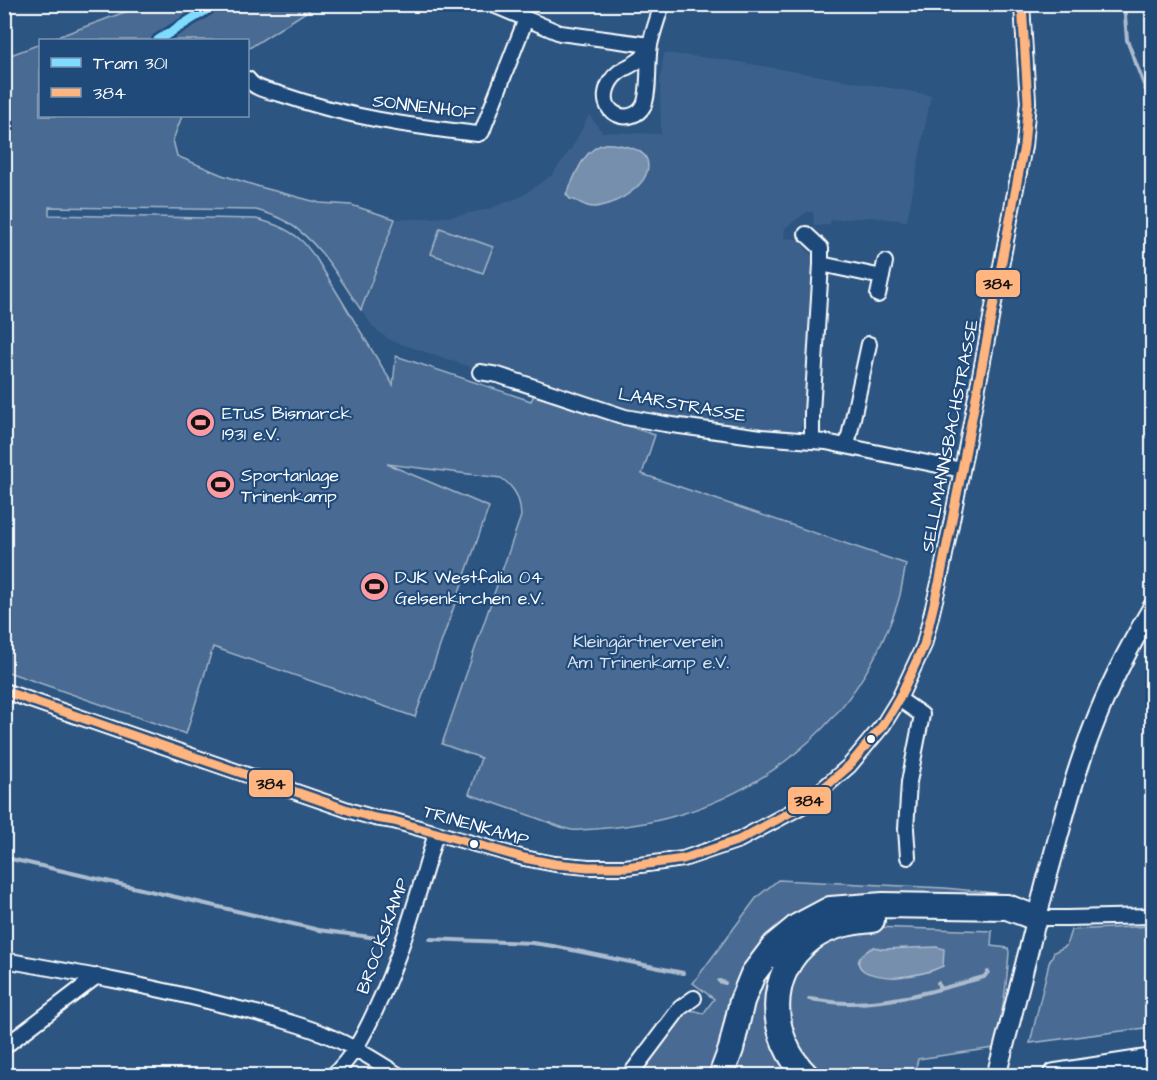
<svg xmlns="http://www.w3.org/2000/svg" width="1157" height="1080" viewBox="0 0 1157 1080" font-family="'Architects Daughter',sans-serif">
  <rect width="100%" height="100%" fill="#2c5582"/>
  <filter id="ink" filterUnits="userSpaceOnUse"><feTurbulence type="fractalNoise" baseFrequency=".0167" numOctaves="2"/><feDisplacementMap in="SourceGraphic" scale="12" xChannelSelector="R" yChannelSelector="G"/><feConvolveMatrix kernelMatrix="1 2 1 2 8 2 1 2 1" color-interpolation-filters="sRGB"/></filter>
  <g filter="url(#ink)">
    <path fill="#3b618b" d="M 664,53 L 727,60 L 931,95 L 907,221 L 872,217 L 831,220 L 829,225 L 814,226 L 813,212 L 807,212 L 785,228 L 784,238 L 798,239 L 812,256 L 803,423 L 798,432 L 793,435 L 626,412 L 477,369 L 392,341 L 383,335 L 374,328 L 361,310 L 395,219 L 418,219 L 455,216 L 489,209 L 522,196 L 552,175 L 573,146 L 589,115 L 602,132 L 661,134 L 660,82 Z"/>
    <path fill="#486b92" stroke="#a4b5c8" stroke-width="1.5" d="M 144,5 L 144,4 L 317,5 L 248,49 L 248,40 L 49,40 Z
      M 40,44 L 40,116 L 182,116 L 173,140 L 177,156 L 222,175 L 260,187 L 320,203 L 351,205 L 395,219 L 361,310 C 339,278 321,243 287,222 C 278,216 267,213 256,210 L 49,207 L 49,215 L 256,219 C 273,223 292,231 304,243 C 308,248 312,253 316,258 L 393,385 L 396,356 L 531,401 L 534,395 L 655,435 L 642,474 L 906,564 C 904,574 902,585 900,595 C 896,611 889,627 882,642 C 842,729 763,792 671,817 C 646,824 621,827 595,829 C 588,829 580,831 572,830 C 563,829 551,823 542,820 C 518,811 493,803 469,794 L 481,758 L 442,744 L 521,516 C 520,499 516,488 501,478 L 387,464 L 489,507 L 415,717 L 213,647 L 186,734 L 5,671 L 5,57 Z
      M 440,228 L 493,247 L 483,273 L 431,254 Z
      M 778,880 L 945,888 L 995,893 L 1012,897 L 797,915 L 711,1075 L 638,1076 L 685,1013 C 691,1009 697,1010 703,1014 L 714,999 L 693,983 L 757,897 Z
      M 1152,926 L 1152,1027 L 1030,1043 L 1049,963 L 1054,952 L 1066,946 L 1071,930 Z
      M 872,927 L 992,931 L 991,946 L 1008,948 L 1009,952 C 1007,985 1002,1017 994,1048 L 918,1059 L 914,1075 L 817,1075 L 790,1041 L 786,988 L 817,942 Z
      M 784,945 L 776,979 L 799,1075 L 729,1076 L 752,997 Z"/>
    <path fill="#748fad" stroke="#acbcce" stroke-width="1.5" d="M 604,144 C 612,143 620,145 628,147 C 657,154 651,177 631,192 C 622,199 608,205 596,207 C 583,208 580,200 570,199 L 566,194 C 576,176 582,150 604,144 Z
      M 874,947 L 882,949 L 937,947 L 944,949 L 943,966 C 929,973 911,976 897,977 C 890,978 870,975 864,971 C 851,961 864,952 874,947 Z"/>
    <g fill="none" stroke-linecap="round" stroke-linejoin="round">
      <path stroke="#acbcce" stroke-width="4" d="M 1124,4 L 1127,40 L 1152,106
        M 11,859 L 319,930 L 377,938
        M 430,939 L 532,943 L 553,946 L 683,973
        M 719,981 L 725,983
        M 938,983 L 940,989
        M 809,999 C 821,1000 834,1003 846,1003 C 894,1004 939,989 984,977 L 988,972"/>
      <defs>
        <path id="street" d="M 491,4 L 560,33 L 650,45
          M 650,45 C 648,49 645,53 643,57 C 633,67 619,67 610,82 C 593,114 632,128 644,105 C 650,91 647,61 650,45 C 653,31 658,18 662,4
          M 248,79 C 254,89 269,91 280,94 C 347,117 408,126 478,134 L 482,132 L 485,124 L 526,19
          M 806,234 L 821,248 L 821,264 L 812,413 L 812,441 L 826,442 L 962,470
          M 821,264 L 882,277
          M 878,295 L 885,262
          M 480,372 L 498,375 L 625,417 L 665,424 L 761,437 L 812,441
          M 847,446 L 869,344
          M 4,691 L 354,812 L 375,818 L 394,821 L 524,858 L 555,864 L 588,867 L 626,867 L 683,859 L 739,840 L 804,805 L 849,766 L 883,725 L 899,699 L 924,645 L 940,579 L 962,470 L 1024,146 L 1028,102 L 1022,4
          M 899,699 L 922,715 L 909,782 L 906,829 L 908,857
          M 1036,918 L 1067,918 L 1152,916
          M 4,960 C 78,973 151,986 223,1005 C 257,1013 291,1021 324,1034 C 351,1045 375,1060 400,1076
          M 4,1047 L 97,976
          M 332,1076 C 352,1058 364,1035 375,1011 C 402,954 418,894 436,833
          M 629,1076 L 680,1008 L 694,998"/>
        <path id="secondary" d="M 996,1076 C 1014,1010 1030,944 1047,878 C 1061,828 1073,778 1092,730 C 1108,687 1129,647 1152,608"/>
        <path id="highway" d="M 721,1076 L 731,1049 L 742,1001 L 753,974 L 775,945 L 798,926 L 830,909 L 883,905 L 1007,907 L 1036,918
          M 807,1076 C 768,1038 765,973 811,939 C 829,926 850,922 872,920
          M 1055,1076 L 1152,1061"/>
      </defs>
      <use href="#street" stroke="#fff" stroke-width="18"/>
      <use href="#secondary" stroke="#fff" stroke-width="22"/>
      <use href="#highway" stroke="#fff" stroke-width="28"/>
      <use href="#street" stroke="#1f4a7a" stroke-width="14"/>
      <use href="#secondary" stroke="#1f4a7a" stroke-width="18"/>
      <use href="#highway" stroke="#1f4a7a" stroke-width="24"/>
      <defs>
        <path id="bus-1" d="M 4,691 L 354,812 L 375,818 L 394,821 L 524,858 L 555,864 L 588,867 L 626,867 L 683,859 L 739,840 L 804,805 L 849,766 L 883,725 L 899,699 L 924,645 L 940,579 L 962,470 L 1024,146 L 1028,102 L 1022,4"/>
      </defs>
      <use href="#bus-1" stroke="#1f4a7a" stroke-width="14"/>
      <use href="#bus-1" stroke="#ffb580" stroke-width="9"/>
      <defs>
        <path id="tram-1" d="M 158,40 L 216,4"/>
      </defs>
      <use href="#tram-1" stroke="#1f4a7a" stroke-width="14"/>
      <use href="#tram-1" stroke="#80dcff" stroke-width="9"/>
    </g>
  </g>
  <defs>
    <symbol id="stadium-disc" viewBox="-11 -11 22 22"><circle r="9.5" fill="#ff9aa2" stroke="#1f4a7a"/><path d="M0-5a6.5 5 0 1 0 0 10a6.5 5 0 1 0 0-10ZM-3.5-1.8h7v3.6h-7Z" fill="#111"/></symbol>
  </defs>
  <g fill-rule="evenodd">
    <use href="#stadium-disc" x="184" y="406" width="33" height="33"/>
    <use href="#stadium-disc" x="204" y="468" width="33" height="33"/>
    <use href="#stadium-disc" x="358" y="570" width="33" height="33"/>
  </g>
  <g fill="#fff" stroke="#1f4a7a" stroke-width="2">
    <circle cx="871" cy="739" r="5"/>
    <circle cx="474" cy="844" r="5"/>
  </g>
  <g text-anchor="middle" dominant-baseline="central" stroke-width="4.5" stroke-linejoin="round" paint-order="stroke">
    <g font-size="18" fill="#fff" stroke="#1f4a7a">
      <text transform="translate(424 107) rotate(7)">SONNENHOF</text>
      <text transform="translate(682 405) rotate(10)">LAARSTRASSE</text>
      <text transform="translate(950 436) rotate(-79)">SELLMANNSBACHSTRASSE</text>
      <text transform="translate(476 826) rotate(16)">TRINENKAMP</text>
      <text transform="translate(383 936) rotate(-70)">BROCKSKAMP</text>
    </g>
    <g font-size="18" fill="#fff" stroke="#1f4a7a" text-anchor="start">
      <text x="222" y="413">ETuS Bismarck<tspan x="222" dy="21">1931 e.V.</tspan></text>
      <text x="241" y="475">Sportanlage<tspan x="241" dy="21">Trinenkamp</tspan></text>
      <text x="395" y="577">DJK Westfalia 04<tspan x="395" dy="21">Gelsenkirchen e.V.</tspan></text>
    </g>
    <g font-size="18" fill="#dae1e9" stroke="#1f4a7a">
      <text x="648" y="641">Kleingärtnerverein<tspan x="648" dy="21">Am Trinenkamp e.V.</tspan></text>
    </g>
  </g>
  <g stroke="#1f4a7a" stroke-width="2">
    <rect x="975" y="269" width="46" height="29" rx="6" fill="#ffb580"/>
    <rect x="248" y="769" width="46" height="29" rx="6" fill="#ffb580"/>
    <rect x="787" y="786" width="45" height="29" rx="6" fill="#ffb580"/>
  </g>
  <g font-size="16" text-anchor="middle" font-weight="bold" fill="#111">
    <text x="998" y="289">384</text>
    <text x="271" y="789">384</text>
    <text x="809" y="806">384</text>
  </g>
  <rect width="1157" height="1080" fill="none" stroke="#1f4a7a" stroke-width="24"/>
  <rect x="12" y="12" width="1133" height="1056" fill="none" stroke="#fff" stroke-width="2" filter="url(#ink)"/>
  <rect x="39" y="39" width="210" height="78" fill="#1f4a7a" stroke="#7992af" stroke-width="1.5"/>
  <rect x="51" y="58" width="30" height="9" fill="#80dcff" stroke="#7992af" stroke-width="1.5"/>
  <text x="93" y="69" font-size="18" fill="#ffffff">Tram 301</text>
  <rect x="51" y="88" width="30" height="9" fill="#ffb580" stroke="#7992af" stroke-width="1.5"/>
  <text x="93" y="99" font-size="18" fill="#ffffff">384</text>
</svg>
